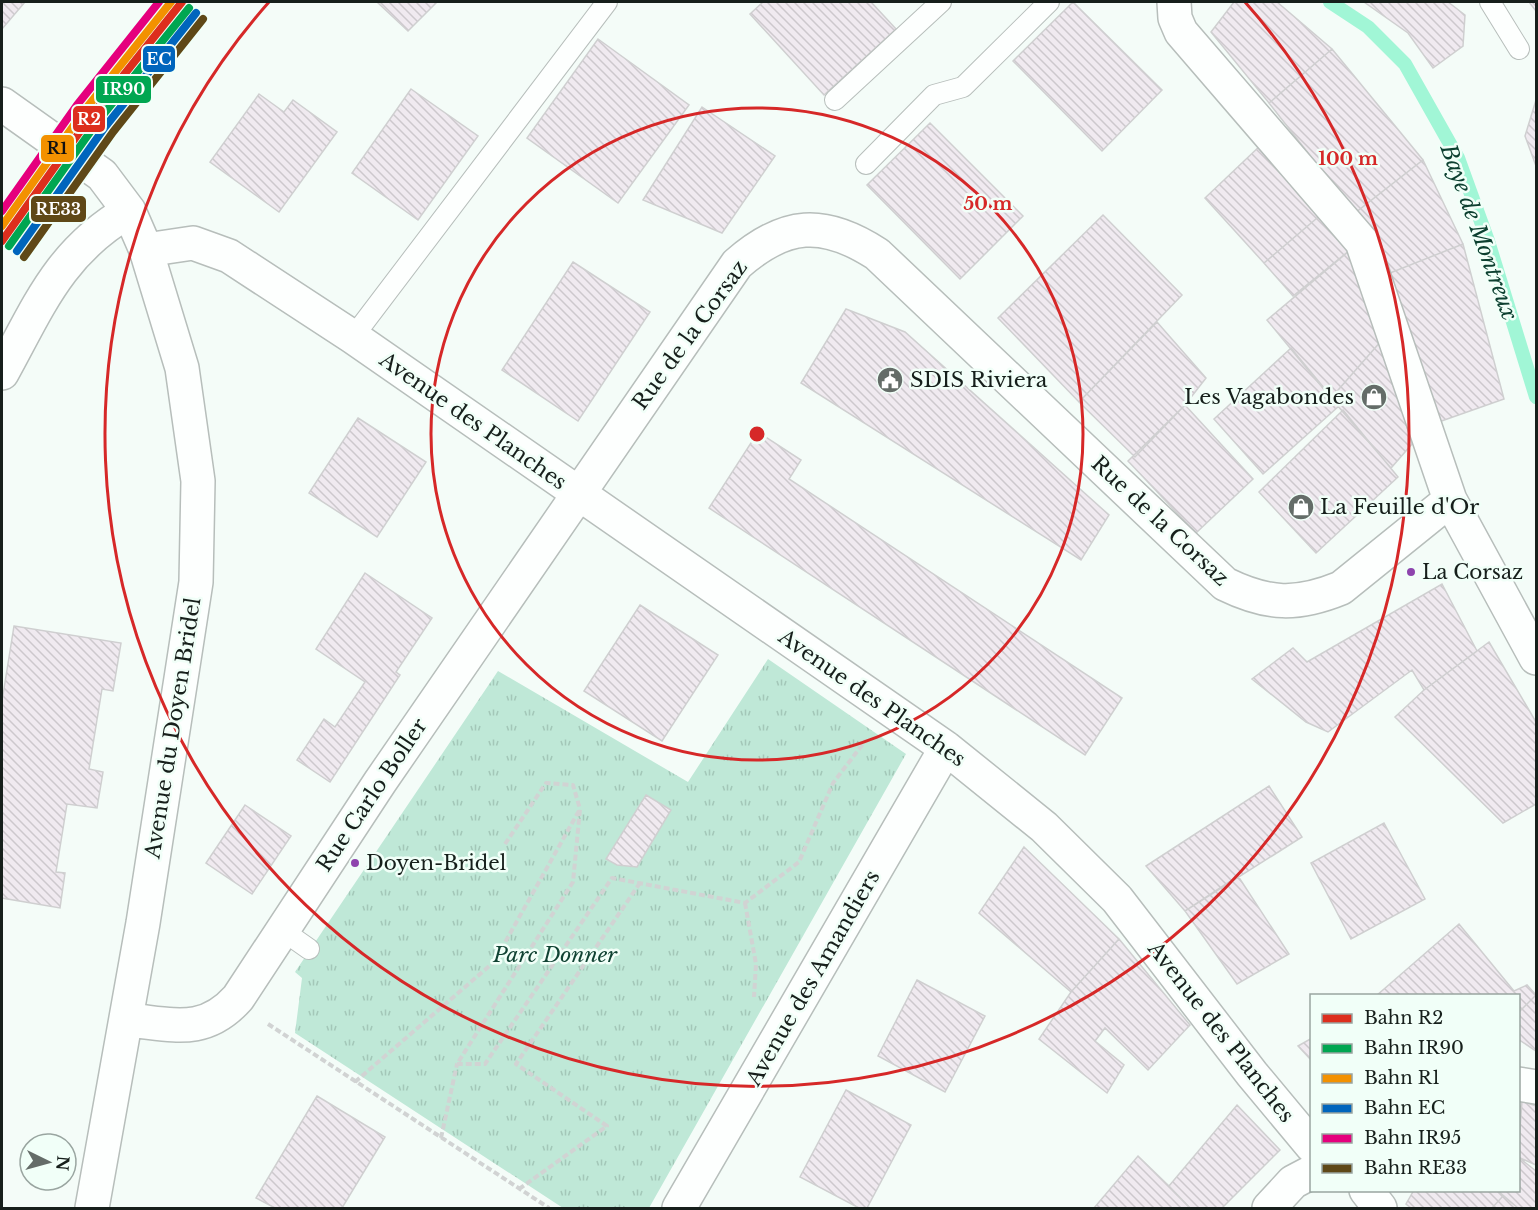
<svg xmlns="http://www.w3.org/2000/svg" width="1538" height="1210" viewBox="0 0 1538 1210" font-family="'Libre Baskerville',serif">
  <defs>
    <pattern id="park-tufts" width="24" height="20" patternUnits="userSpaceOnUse" patternTransform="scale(1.5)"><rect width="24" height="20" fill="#bfe8d7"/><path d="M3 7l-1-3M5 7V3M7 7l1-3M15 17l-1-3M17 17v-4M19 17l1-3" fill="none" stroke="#a3c7b8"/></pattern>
    <pattern id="building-back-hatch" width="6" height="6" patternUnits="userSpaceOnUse" patternTransform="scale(1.5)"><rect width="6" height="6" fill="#f0eaf0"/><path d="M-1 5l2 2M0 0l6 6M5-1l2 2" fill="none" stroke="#cdc8cd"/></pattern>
  </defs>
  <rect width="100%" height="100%" fill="#f4fcf8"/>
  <path fill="url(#park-tufts)" d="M 768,659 L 906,754 L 649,1208 L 563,1208 L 295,1033 L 302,978 L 295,972 L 498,671 L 688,782 Z"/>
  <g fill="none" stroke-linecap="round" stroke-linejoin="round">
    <path stroke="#a1f6d6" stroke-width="14" d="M 1330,2 L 1368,27 L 1405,64 L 1458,158 L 1488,241 L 1536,397"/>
  </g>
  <path fill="url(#building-back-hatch)" stroke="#cfcfd0" stroke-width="1.5" d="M 2,2 L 25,2 L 2,29 Z
    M 377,2 L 437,2 L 408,31 Z
    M 763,2 L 871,2 L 896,29 L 824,95 L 750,14 Z
    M 1073,2 L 1162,90 L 1102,151 L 1013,61 Z
    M 1234,2 L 1277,2 L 1332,49 L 1269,103 L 1211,32 Z
    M 1364,2 L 1448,2 L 1465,15 L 1463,46 L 1433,68 L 1408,33 Z
    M 1529,2 L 1536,2 L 1536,11 Z
    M 598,39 L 689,105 L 618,203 L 527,138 Z
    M 1332,49 L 1423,160 L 1355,213 L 1269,103 Z
    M 411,89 L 478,136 L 418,220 L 352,173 Z
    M 259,94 L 284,112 L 293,100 L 337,132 L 279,212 L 210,162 Z
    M 1536,100 L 1536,166 L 1525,136 Z
    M 702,107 L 775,156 L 722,233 L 643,200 Z
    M 930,123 L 1023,216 L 960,279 L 867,185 Z
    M 1263,143 L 1323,213 L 1264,263 L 1205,198 Z
    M 1423,160 L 1463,244 L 1385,275 L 1355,213 Z
    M 1323,213 L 1355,246 L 1293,296 L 1264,263 Z
    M 1103,215 L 1182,295 L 1079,402 L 998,318 Z
    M 1463,244 L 1504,399 L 1433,424 L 1385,275 Z
    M 1355,246 L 1382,340 L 1331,398 L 1267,320 Z
    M 573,262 L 650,312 L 578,421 L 502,370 Z
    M 846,309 L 905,332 L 1109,515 L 1081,560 L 801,383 Z
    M 1157,322 L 1206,378 L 1185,405 L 1135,457 L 1079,402 Z
    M 1382,340 L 1412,444 L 1391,468 L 1331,398 Z
    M 1291,348 L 1339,406 L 1263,474 L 1214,419 Z
    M 1185,405 L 1253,479 L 1196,533 L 1128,461 Z
    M 1343,410 L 1398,477 L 1316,553 L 1259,492 Z
    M 358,418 L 426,462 L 377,537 L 309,493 Z
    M 758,432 L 801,460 L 789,479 L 1122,698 L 1085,755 L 709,508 Z
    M 365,573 L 432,618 L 396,672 L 400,675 L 330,782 L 297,760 L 324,719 L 335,727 L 365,682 L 316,649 Z
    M 1442,584 L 1477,651 L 1424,690 L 1412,670 L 1328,732 L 1306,722 L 1252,679 L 1293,648 L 1307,662 Z
    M 640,605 L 718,655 L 662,741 L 584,691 Z
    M 14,626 L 121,643 L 113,691 L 102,689 L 89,769 L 103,772 L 97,808 L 67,804 L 56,872 L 65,873 L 60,908 L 2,898 L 2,701 Z
    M 1489,642 L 1536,722 L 1536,804 L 1503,823 L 1395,717 L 1424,690 Z
    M 1269,786 L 1302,837 L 1185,911 L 1146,866 Z
    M 646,795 L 671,810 L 637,867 L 617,865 L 606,859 Z
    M 245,805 L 291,836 L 252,894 L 206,863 Z
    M 1384,823 L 1425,899 L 1351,939 L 1311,863 Z
    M 1024,847 L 1119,939 L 1071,992 L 979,913 Z
    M 1238,876 L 1289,954 L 1237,984 L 1185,911 Z
    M 1459,924 L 1514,991 L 1527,985 L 1536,995 L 1518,1013 L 1518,996 L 1376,996 Z
    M 1119,939 L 1190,1025 L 1148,1070 L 1105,1028 L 1095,1041 L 1124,1065 L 1107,1093 L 1039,1039 L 1071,992 Z
    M 917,980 L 985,1016 L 945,1092 L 878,1056 Z
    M 1536,995 L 1536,1051 L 1518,1039 L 1518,1013 Z
    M 1312,1038 L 1312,1061 L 1298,1046 Z
    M 846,1090 L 911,1125 L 867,1208 L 859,1208 L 800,1177 Z
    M 317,1096 L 385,1137 L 342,1208 L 275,1208 L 256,1198 Z
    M 1522,1101 L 1518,1132 L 1518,1102 Z
    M 1522,1101 L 1536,1106 L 1536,1165 L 1518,1157 Z
    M 1237,1105 L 1280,1150 L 1222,1208 L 1190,1208 L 1169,1186 Z
    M 1138,1156 L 1169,1186 L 1190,1208 L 1094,1208 Z
    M 1518,1157 L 1536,1171 L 1536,1208 L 1518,1208 L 1497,1190 L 1518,1190 Z
    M 1414,1190 L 1497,1190 L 1503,1196 L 1492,1208 L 1411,1208 L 1406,1204 Z
    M 1503,1196 L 1518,1208 L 1492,1208 Z"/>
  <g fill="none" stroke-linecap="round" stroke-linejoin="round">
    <defs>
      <path id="service" d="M 1490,2 L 1519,49
        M 835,100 L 941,2
        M 866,164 L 934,95 L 963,87 L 1049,2
        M 353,337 L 607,2
        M 282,930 L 309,949"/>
      <path id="minor" d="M 1174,2 L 1175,18 L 1181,32 L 1362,242 L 1450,500 L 1536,658
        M 2,104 L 102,175 L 129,211 L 146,250 L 182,368 L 198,481 L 196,582 L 143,923 L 92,1208
        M 146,250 L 193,243 L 229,256 L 353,337 L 946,748 L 1044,827 L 1117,899 L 1252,1074 L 1312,1146
        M 2,373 C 39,306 59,252 129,211
        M 127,1020 C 173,1024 204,1036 238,998 L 380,782 L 737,264 C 785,222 823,219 877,254 L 1225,584 C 1268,605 1297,606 1341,588 L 1450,500
        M 679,1208 L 946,748"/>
      <path id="tertiary" d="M 1518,1084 L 1536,1087
        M 1366,1190 L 1380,1208
        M 1269,1208 L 1293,1182 L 1312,1172"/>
    </defs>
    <use href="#service" stroke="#b7bebb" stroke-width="22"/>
    <use href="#minor" stroke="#b7bebb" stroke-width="36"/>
    <use href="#tertiary" stroke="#b7bebb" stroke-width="36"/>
    <path stroke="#d1d3d3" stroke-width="4" stroke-dasharray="6 3" stroke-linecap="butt" d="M 505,844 L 546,783 L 573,785 L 580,809
      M 745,903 L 756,964 L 754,997
      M 268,1024 L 549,1208
      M 355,1082 L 494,962 L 580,809 L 573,882 L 457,1064 L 485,1064 L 612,878 L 745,903 L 799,862 L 833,783 L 866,740
      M 441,1138 L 457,1064
      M 519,1189 L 607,1126 L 516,1064 L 640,883"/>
    <use href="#service" stroke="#fdfffe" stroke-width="20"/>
    <use href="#minor" stroke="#fdfffe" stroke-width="33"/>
    <use href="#tertiary" stroke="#fdfffe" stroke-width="33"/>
    <defs>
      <path id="rail-1" d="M 2,241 L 91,116 L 182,2"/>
      <path id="rail-2" d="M 9,246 L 98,121 L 189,8"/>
      <path id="rail-3" d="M 2,226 L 84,111 L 171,2"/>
      <path id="rail-4" d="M 17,251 L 105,127 L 196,13"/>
      <path id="rail-5" d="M 2,211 L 77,105 L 159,2"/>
      <path id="rail-6" d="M 24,257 L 113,132 L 203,19"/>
    </defs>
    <use href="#rail-1" stroke="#f1fff8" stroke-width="12"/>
    <use href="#rail-2" stroke="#f1fff8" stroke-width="12"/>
    <use href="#rail-3" stroke="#f1fff8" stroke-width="12"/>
    <use href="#rail-4" stroke="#f1fff8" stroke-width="12"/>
    <use href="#rail-5" stroke="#f1fff8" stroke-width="12"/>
    <use href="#rail-6" stroke="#f1fff8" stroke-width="12"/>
    <use href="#rail-1" stroke="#dd2e1d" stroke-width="8"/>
    <use href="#rail-2" stroke="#00a651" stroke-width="8"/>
    <use href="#rail-3" stroke="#f39100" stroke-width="8"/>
    <use href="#rail-4" stroke="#0065bd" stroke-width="8"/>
    <use href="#rail-5" stroke="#e5007d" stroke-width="8"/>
    <use href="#rail-6" stroke="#5f4817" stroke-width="8"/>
  </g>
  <g fill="none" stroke="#d62828" stroke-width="3">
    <circle cx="757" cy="434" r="326"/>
    <path d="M1245 2A652 652 0 1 1 269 2"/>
  </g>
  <defs>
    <symbol id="civic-disc" viewBox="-11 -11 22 22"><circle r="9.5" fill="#646c68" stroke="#f1fff8"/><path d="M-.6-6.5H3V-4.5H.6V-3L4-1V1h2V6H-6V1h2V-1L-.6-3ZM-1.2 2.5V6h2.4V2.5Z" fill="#fff"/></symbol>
    <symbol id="shop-disc" viewBox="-11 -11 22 22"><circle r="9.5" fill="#646c68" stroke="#f1fff8"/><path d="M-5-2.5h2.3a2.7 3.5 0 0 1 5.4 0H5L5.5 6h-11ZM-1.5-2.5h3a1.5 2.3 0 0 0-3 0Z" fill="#fff"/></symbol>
  </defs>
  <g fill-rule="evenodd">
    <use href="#civic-disc" x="875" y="365" width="30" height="30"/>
    <use href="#shop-disc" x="1359" y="382" width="30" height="30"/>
    <use href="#shop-disc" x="1286" y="492" width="30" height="30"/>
  </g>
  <g fill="#8e44ad" stroke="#f1fff8" stroke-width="2">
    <circle cx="1411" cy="572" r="5"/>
    <circle cx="355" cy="863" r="5"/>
  </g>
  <g text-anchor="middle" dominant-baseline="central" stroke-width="5" stroke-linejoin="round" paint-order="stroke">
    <g font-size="20" fill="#161f1b" stroke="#f1fff8" text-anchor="start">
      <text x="1422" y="572">La Corsaz</text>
      <text x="366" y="863">Doyen-Bridel</text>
    </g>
    <g font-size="21" fill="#161f1b" stroke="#f1fff8">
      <text transform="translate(690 335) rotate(-54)">Rue de la Corsaz</text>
      <text transform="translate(473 421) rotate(35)">Avenue des Planches</text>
      <text transform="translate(1160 521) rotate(43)">Rue de la Corsaz</text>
      <text transform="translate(872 698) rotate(35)">Avenue des Planches</text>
      <text transform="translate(173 728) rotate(-81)">Avenue du Doyen Bridel</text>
      <text transform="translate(372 795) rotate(-56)">Rue Carlo Boller</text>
      <text transform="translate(813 978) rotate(-60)">Avenue des Amandiers</text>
      <text transform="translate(1221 1032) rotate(52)">Avenue des Planches</text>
    </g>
    <g font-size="21" fill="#161f1b" stroke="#f1fff8" text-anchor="start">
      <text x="910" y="380">SDIS Riviera</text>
      <text x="1354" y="397" text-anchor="end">Les Vagabondes</text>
      <text x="1320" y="507">La Feuille d'Or</text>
    </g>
    <g font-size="21" font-style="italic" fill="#104333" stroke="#f1fff8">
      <text x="555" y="955">Parc Donner</text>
    </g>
    <g font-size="22" font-style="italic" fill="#0c4030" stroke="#f1fff8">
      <text transform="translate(1479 232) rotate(70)">Baye de Montreux</text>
    </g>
  </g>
  <circle cx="757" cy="434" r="9" fill="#d62828" stroke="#f1fff8" stroke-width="3"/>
  <g font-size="18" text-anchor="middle" font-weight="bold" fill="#d62828" stroke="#f1fff8" stroke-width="5" stroke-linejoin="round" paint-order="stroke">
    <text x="1348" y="165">100 m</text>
    <text x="988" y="210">50 m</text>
  </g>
  <g stroke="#f1fff8" stroke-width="2">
    <rect x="142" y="45" width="34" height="28" rx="6" fill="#0065bd"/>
    <rect x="95" y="75" width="57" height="29" rx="6" fill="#00a651"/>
    <rect x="72" y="105" width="34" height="28" rx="6" fill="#dd2e1d"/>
    <rect x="40" y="134" width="35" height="29" rx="6" fill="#f39100"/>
    <rect x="30" y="195" width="57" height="28" rx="6" fill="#5f4817"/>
  </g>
  <g font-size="16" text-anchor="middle" font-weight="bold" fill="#fff">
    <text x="159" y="65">EC</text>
    <text x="124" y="95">IR90</text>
    <text x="89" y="125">R2</text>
    <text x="58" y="215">RE33</text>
  </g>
  <g font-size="16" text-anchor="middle" font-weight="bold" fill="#111">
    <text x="57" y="154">R1</text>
  </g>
  <rect width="1538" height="1210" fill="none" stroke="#161f1b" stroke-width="6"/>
  <rect x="1310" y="994" width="210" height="198" fill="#f1fff8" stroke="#99a5a0" stroke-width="1.5"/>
  <rect x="1322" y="1014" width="30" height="9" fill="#dd2e1d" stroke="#99a5a0" stroke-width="1.5"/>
  <text x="1364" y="1024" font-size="18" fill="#161f1b">Bahn R2</text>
  <rect x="1322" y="1044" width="30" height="9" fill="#00a651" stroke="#99a5a0" stroke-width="1.5"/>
  <text x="1364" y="1054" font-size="18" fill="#161f1b">Bahn IR90</text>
  <rect x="1322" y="1074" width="30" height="9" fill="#f39100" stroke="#99a5a0" stroke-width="1.5"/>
  <text x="1364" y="1084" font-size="18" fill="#161f1b">Bahn R1</text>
  <rect x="1322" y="1104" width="30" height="9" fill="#0065bd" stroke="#99a5a0" stroke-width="1.5"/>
  <text x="1364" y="1114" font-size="18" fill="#161f1b">Bahn EC</text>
  <rect x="1322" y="1134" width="30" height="9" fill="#e5007d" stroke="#99a5a0" stroke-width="1.5"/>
  <text x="1364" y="1144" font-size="18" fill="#161f1b">Bahn IR95</text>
  <rect x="1322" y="1164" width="30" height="9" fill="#5f4817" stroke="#99a5a0" stroke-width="1.5"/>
  <text x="1364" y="1174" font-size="18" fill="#161f1b">Bahn RE33</text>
  <g transform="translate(48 1162) rotate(95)"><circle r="28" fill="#f1fff8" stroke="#99a5a0" stroke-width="1.5"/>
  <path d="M0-4.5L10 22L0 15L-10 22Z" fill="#646c68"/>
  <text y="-9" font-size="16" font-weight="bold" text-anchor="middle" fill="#161f1b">N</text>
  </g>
</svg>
